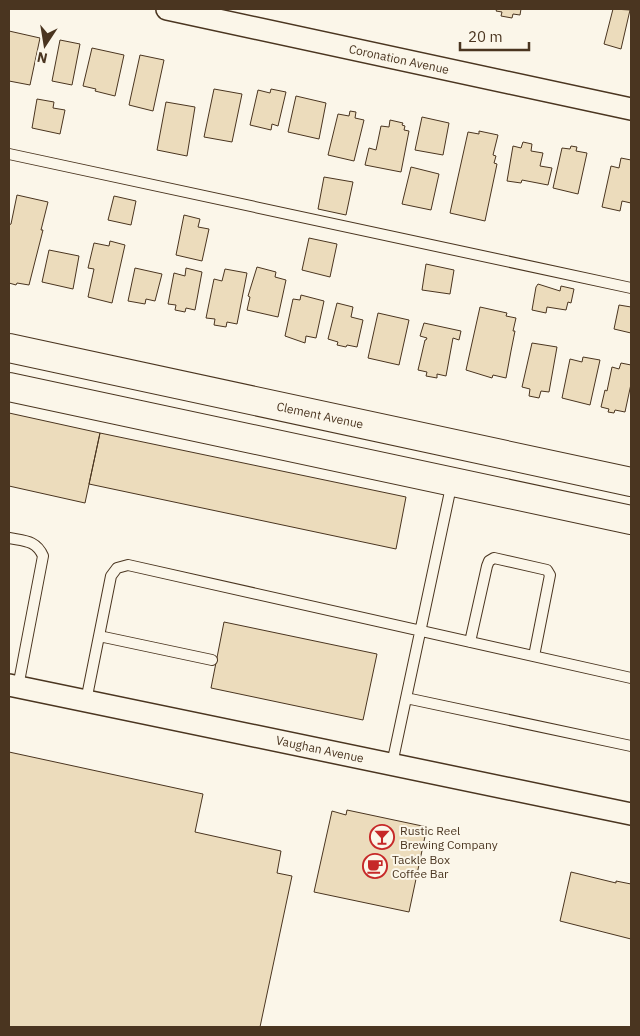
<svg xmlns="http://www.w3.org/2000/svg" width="640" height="1036" viewBox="0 0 640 1036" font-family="'IBM Plex Sans',sans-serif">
  <rect width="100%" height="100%" fill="#fbf6e9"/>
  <path fill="#ecdcbc" stroke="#4a3520" d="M 497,9 L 521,9 L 520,15 L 513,14 L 512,18 L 501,16 L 502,12 L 496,11 Z
    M 613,9 L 630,10 L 621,49 L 604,44 Z
    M 9,31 L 40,38 L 30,85 L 9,81 Z
    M 60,40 L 80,44 L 72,85 L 52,81 Z
    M 92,48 L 124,55 L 115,96 L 95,91 L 96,89 L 83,86 Z
    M 140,55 L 164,60 L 153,111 L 129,105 Z
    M 214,89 L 242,94 L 232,142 L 204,137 Z
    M 271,89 L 286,92 L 278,126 L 272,124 L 271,130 L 250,125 L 258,90 L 270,93 Z
    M 296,96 L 326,103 L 319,139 L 288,132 Z
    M 37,99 L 54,102 L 53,108 L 65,110 L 60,134 L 32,128 Z
    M 166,102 L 195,107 L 187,156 L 157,150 Z
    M 350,111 L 356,112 L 355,118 L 364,120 L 354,161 L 328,155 L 338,114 L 349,116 Z
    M 422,117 L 449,123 L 443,155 L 415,150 Z
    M 390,120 L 403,123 L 402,125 L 405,126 L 404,130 L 409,131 L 401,172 L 365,165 L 369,148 L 376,150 L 381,126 L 389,127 Z
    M 479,131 L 498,135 L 493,155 L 496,156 L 494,163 L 497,164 L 485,221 L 450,213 L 468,132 L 479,134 Z
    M 523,142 L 532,144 L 531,151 L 543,153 L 540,166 L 552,168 L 548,185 L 522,180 L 521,183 L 507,181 L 513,146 L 521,148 Z
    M 571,146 L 577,147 L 576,151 L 587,153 L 578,194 L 553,188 L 562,148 L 570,149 Z
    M 621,158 L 631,160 L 631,203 L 622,201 L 620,211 L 602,207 L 611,166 L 619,168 Z
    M 411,167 L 439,174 L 431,210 L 402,204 Z
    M 324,177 L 353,182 L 346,215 L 318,209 Z
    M 17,195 L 48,202 L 41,230 L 43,230 L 29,285 L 17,283 L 16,285 L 9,283 L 9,225 L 11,224 Z
    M 114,196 L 136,201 L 131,225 L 108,220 Z
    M 184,215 L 200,219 L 198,227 L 209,229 L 202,261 L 176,255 Z
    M 309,238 L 337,244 L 330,277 L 302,270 Z
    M 110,241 L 125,245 L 112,303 L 88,297 L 94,269 L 88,268 L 94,243 L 109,246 Z
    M 49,250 L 79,256 L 73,289 L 42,282 Z
    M 426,264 L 454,270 L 450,294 L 422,290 Z
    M 257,267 L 276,272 L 275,277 L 286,280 L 278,317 L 247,310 L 250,297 L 248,296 Z
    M 135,268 L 162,274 L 155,301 L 146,299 L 145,304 L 128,301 Z
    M 186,268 L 202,272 L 195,310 L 186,308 L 185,312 L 175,310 L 176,305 L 168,304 L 174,273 L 185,276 Z
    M 225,269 L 247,273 L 237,324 L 227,322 L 226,327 L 214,325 L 215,319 L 206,318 L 214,279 L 222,281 Z
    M 538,284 L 560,291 L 561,286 L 574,289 L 571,303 L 568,302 L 566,310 L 547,307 L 546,313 L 532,310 L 536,287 Z
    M 301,295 L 324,301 L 316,338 L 306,336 L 305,343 L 285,336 L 293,299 L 300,300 Z
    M 337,303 L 353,307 L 351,317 L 363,320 L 357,347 L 347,345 L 346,347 L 337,345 L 338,342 L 328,339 Z
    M 619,305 L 631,307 L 631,333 L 614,329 Z
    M 480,307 L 507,313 L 506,316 L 516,318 L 513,331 L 515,331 L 511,351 L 506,378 L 493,375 L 492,378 L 466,370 Z
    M 378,313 L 409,320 L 399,365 L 368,358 Z
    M 424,323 L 461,331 L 459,340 L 453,338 L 446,376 L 437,374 L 437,378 L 426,376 L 427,372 L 418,370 L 425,340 L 426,340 L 427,338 L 420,336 Z
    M 532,343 L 557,347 L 549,392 L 541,391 L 539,398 L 529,396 L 530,389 L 522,387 Z
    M 583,357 L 600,360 L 590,405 L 562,398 L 570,359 L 582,362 Z
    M 621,363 L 631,365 L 631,384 L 625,412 L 615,410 L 614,413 L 608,412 L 609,409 L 601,407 L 605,390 L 607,391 L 612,367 L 619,369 Z
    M 9,413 L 100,433 L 85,503 L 9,486 Z
    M 100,433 L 406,497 L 396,549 L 89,484 Z
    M 224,622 L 377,654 L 363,720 L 211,688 Z
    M 9,752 L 203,794 L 195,832 L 281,851 L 277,873 L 292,876 L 260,1027 L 9,1027 Z
    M 347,810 L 427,827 L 409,912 L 314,892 L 332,811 L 346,815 Z
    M 571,872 L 616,883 L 616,881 L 631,884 L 631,939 L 560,921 Z"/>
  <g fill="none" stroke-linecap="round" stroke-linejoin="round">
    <defs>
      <path id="lane" d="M 9,154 L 631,288
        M 9,538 C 24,541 36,540 43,556 L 18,687
        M 99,636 L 212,660
        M 470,642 L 487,566 L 489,561 L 494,558 L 547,570 L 550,575 L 534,656
        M 406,698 L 631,746
        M 86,701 L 111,576 L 117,568 L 128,565 L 631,678
        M 392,764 L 452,482"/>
      <path id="street" d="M 167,9 L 631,109
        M 9,685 L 631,814"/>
      <path id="secondary" d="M 9,348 L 631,482
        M 9,387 L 631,520"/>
    </defs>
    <use href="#lane" stroke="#4a3520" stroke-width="12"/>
    <use href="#street" stroke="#4a3520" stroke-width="24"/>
    <use href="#secondary" stroke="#4a3520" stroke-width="30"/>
    <use href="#lane" stroke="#fbf6e9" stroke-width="10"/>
    <use href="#street" stroke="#fbf6e9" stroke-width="21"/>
    <use href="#secondary" stroke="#fbf6e9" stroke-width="28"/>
  </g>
  <defs>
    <symbol id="bar-ring" viewBox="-11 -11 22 22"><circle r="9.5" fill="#fbf6e9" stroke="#c62828" stroke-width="1.5"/><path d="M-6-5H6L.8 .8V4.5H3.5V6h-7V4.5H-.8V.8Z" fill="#c62828"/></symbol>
    <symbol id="cafe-ring" viewBox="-11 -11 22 22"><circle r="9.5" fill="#fbf6e9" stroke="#c62828" stroke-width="1.5"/><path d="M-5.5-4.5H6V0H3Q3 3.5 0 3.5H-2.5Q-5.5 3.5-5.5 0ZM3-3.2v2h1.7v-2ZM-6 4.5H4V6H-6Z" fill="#c62828"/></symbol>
  </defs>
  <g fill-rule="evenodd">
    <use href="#bar-ring" x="368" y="823" width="28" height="28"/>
    <use href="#cafe-ring" x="361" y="852" width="28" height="28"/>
  </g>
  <g text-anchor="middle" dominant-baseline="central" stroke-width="4" stroke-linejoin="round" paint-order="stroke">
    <g font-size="12" fill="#4a3520" stroke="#fbf6e9">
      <text transform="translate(399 59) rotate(12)">Coronation Avenue</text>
      <text transform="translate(320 415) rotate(12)">Clement Avenue</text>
      <text transform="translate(320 749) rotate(12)">Vaughan Avenue</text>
    </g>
    <g font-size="12" fill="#4a3520" stroke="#fbf6e9" text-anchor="start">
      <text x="400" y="830">Rustic Reel<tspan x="400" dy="14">Brewing Company</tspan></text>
      <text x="392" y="859">Tackle Box<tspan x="392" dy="14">Coffee Bar</tspan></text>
    </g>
  </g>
  <rect width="640" height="1036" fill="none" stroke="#4a3520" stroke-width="20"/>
  <g transform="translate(45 45) rotate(192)" stroke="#fbf6e9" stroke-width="4" paint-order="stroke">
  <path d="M0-4L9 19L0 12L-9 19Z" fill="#4a3520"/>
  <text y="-8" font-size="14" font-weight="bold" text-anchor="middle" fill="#4a3520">N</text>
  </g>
  <path d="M460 42v8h69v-8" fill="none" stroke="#4a3520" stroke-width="2.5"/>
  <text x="468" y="42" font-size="15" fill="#4a3520" stroke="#fbf6e9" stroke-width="4" paint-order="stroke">20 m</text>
</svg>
